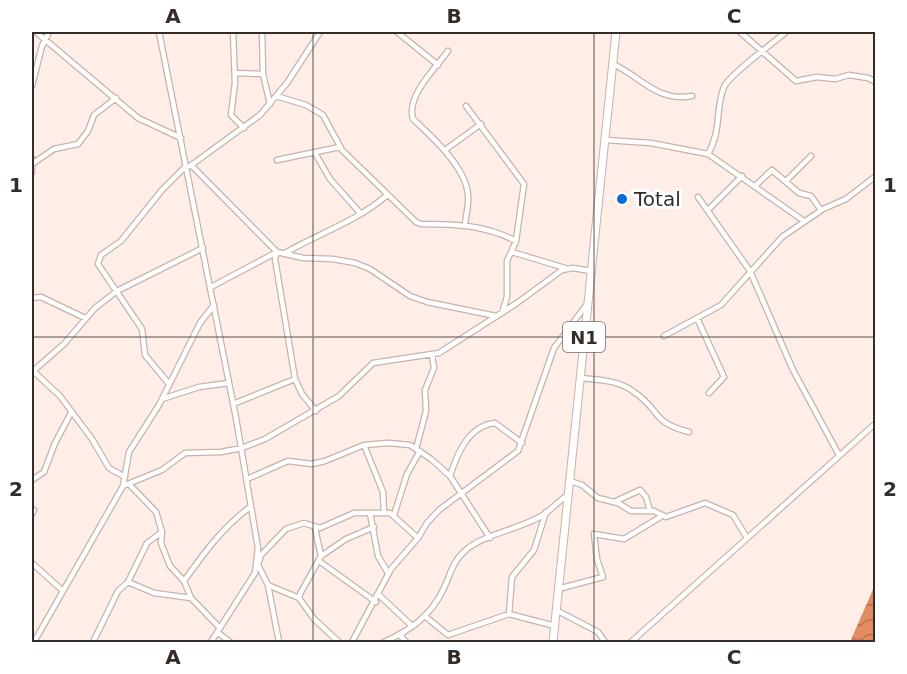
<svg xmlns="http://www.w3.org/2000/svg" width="907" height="674" viewBox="0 0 907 674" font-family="'DejaVu Sans',sans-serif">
  <defs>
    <pattern id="water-waves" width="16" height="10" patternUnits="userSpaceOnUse" patternTransform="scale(1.5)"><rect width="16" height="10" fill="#e38b61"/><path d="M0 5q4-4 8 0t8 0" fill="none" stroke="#b97250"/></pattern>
  </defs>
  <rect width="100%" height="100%" fill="#feeee7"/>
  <path fill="url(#water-waves)" d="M 875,585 L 875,642 L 850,642 Z"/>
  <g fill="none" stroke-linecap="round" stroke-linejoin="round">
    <defs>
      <path id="minor" d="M 36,32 L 138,118 L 181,138
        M 159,32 L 236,418 L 258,548 L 255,573 L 211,642
        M 233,32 L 235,83 L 231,115 L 244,128
        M 262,32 L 263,74 L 270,104
        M 397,32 L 438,65
        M 740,32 L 796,81 L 817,77 L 835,79 L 849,75 L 868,78 L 876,82
        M 448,51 C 435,69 406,96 413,119 C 432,137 466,167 468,195 C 469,205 466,215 465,224
        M 613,64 C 640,76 658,103 692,96
        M 235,73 L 263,74
        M 32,86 L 42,46 L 49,32
        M 276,96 L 306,105 L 323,115 L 342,150 L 416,222 L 421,224 C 456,224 485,225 516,241
        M 466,106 L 524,184 L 516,241 L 507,261 L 507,297 L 502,313
        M 605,140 L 651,143 L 708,154 L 804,221
        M 445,150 L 481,124
        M 315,153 L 330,179 L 361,214
        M 708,154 C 722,130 715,109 724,87 C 729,75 773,43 786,32
        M 32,158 L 32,172
        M 277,160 L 340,147
        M 32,164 L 54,149 L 78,144 L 88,131 L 94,115 L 116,98
        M 191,165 L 277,252 L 303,258 L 333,259 L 355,263 L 370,269 L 410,296 L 427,302 L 496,316
        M 190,166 L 260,115 L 287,83 L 320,32
        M 786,181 L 811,156
        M 755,186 L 772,170 L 799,193 L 811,196 L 821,210
        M 698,197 L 750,271 L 793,370 L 839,455
        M 708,210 L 742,176
        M 277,252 L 275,259 L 295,379 L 302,394 L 316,411
        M 512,252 L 565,268
        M 285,253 C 318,234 357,221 386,196
        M 211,287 L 277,252
        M 32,298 L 41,297 L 85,318
        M 697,318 L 724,377 L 709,393
        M 664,336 L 721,305 L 782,237 L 823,209 L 846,199 L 876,176
        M 32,370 L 60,396 L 92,439 L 109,468 L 125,477
        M 32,372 L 64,344 L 95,308 L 117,291 L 203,248
        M 580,378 C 599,380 619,380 634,392 C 662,411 650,422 689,432
        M 169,384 L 145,355 L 142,329 L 98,264 L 101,255 L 121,241 L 162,190 L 186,166
        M 162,399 L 199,387 L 229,383
        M 233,404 L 295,379
        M 364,445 L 383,492 L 384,513
        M 416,449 L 426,411 L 425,390 L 434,368 L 432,355
        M 450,476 C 457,454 468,426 495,423 L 522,443
        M 247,479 L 288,461 L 312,464 L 325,461 L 364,445 L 388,443 L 410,445 L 431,459 L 450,476 L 490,538
        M 32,480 L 44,472 L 55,443 L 71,413
        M 570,481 L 582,485 L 598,498 L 618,503 L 631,511 L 654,511 L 666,517 L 705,503 L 733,515 L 747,538
        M 129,484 L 156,512 L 162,532 L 161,543 L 170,566 L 184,581 L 191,598 L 220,628
        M 123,486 L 162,470 L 185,453 L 221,452 L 242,448 L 265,439 L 339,396 L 373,363 L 439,353 L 517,303 L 562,270 L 573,268 L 591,271
        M 614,502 L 640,490 L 646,497 L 650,511
        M 546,512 L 534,550 L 512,577 L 509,614 L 555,626
        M 370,513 L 378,556 L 388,573
        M 32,514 L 34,510
        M 394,515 L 407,474 L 420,451
        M 315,528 L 321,556
        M 319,561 L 376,602
        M 32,563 L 63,591
        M 184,581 C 204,553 222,528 250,507
        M 128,582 L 154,593 L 191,598
        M 268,585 L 299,598
        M 558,589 L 603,577 L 597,559 L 594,534 L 624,539 L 662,516
        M 379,595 L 412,626
        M 556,610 L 598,632 L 605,642
        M 426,617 L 448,635 L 509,614
        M 217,632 L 230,642
        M 400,635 L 406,642
        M 34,642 L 123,486 L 129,452 L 159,405 L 200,323 L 214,305
        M 93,642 L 118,591 L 128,582 L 147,543 L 162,532
        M 279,642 L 268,585 L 258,565 L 261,555 L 286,529 L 304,523 L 320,528 L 354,513 L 390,513 L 418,538
        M 339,642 L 314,619 L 299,598 L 300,594 L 321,556 L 346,539 L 374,527
        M 352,642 L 391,569 L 418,538 L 427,523 L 439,510 L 518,451 L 554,348 L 587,304
        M 384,642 C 411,630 431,616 444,588 C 451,573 453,560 467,549 C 487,533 521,529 543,515 C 551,510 557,502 568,495
        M 631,642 L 876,423"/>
      <path id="highway" d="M 553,642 L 616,32"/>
    </defs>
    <use href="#minor" stroke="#c6b3ab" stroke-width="7"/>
    <use href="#highway" stroke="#c6b3ab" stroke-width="9"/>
    <use href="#minor" stroke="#fff" stroke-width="4.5"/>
    <use href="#highway" stroke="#fff" stroke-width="7"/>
  </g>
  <path fill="none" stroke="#342c29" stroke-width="1.5" stroke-opacity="0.55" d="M 313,32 L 313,642M 594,32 L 594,642M 32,337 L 876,337"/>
  <circle fill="#036dd5" stroke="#fff" stroke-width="2" cx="622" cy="199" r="6"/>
  <g text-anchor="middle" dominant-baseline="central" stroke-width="6" stroke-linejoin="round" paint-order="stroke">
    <rect fill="#fff" stroke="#716b69" stroke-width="1.5" x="563" y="322" width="42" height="30" rx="4.5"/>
    <g font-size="18" font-weight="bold" fill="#342c29">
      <text x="584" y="337">N1</text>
    </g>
    <g font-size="20" fill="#342c29" stroke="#fff" text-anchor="start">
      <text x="634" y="199">Total</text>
    </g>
  </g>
  <rect width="907" height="674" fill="none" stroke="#ffffff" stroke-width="66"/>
  <rect x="33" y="33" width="841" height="608" fill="none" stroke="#342c29" stroke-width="2"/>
  <g font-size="20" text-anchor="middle" font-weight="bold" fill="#342c29">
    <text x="173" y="23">A</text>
    <text x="454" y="23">B</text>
    <text x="734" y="23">C</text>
    <text x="16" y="192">1</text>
    <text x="890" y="192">1</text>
    <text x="16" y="496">2</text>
    <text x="890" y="496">2</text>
    <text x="173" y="664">A</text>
    <text x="454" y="664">B</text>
    <text x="734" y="664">C</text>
  </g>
</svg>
